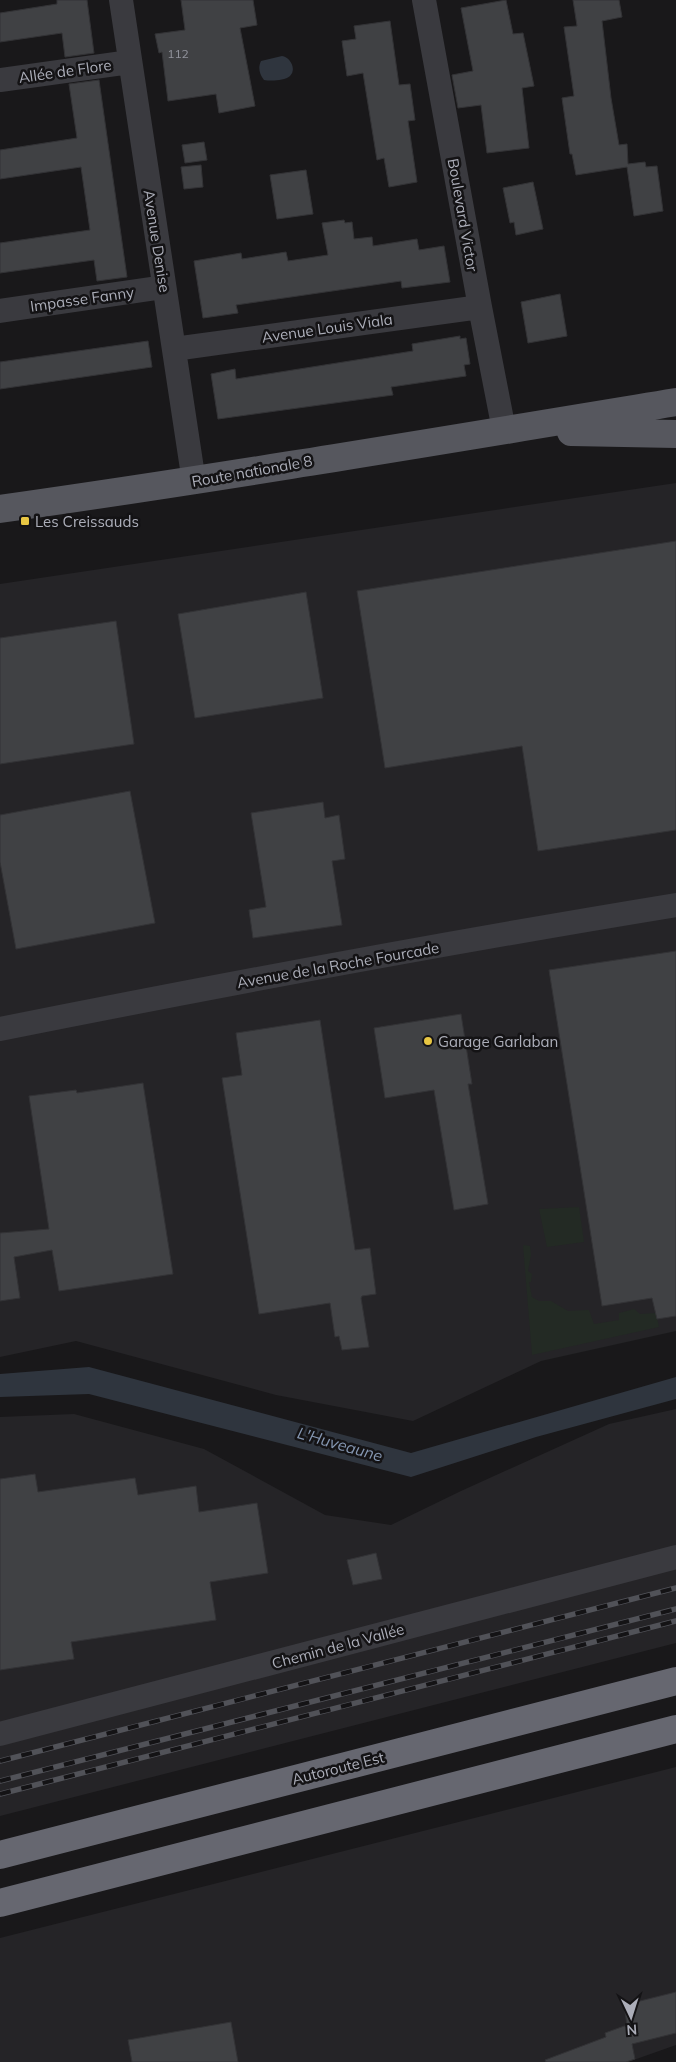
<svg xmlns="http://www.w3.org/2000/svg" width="676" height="2062" viewBox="0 0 676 2062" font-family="Mulish,sans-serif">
  <rect width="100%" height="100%" fill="#19181a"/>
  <path fill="#252427" d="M 676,483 L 676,1331 L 541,1361 L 413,1421 L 276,1395 L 76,1341 L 0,1357 L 0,584 Z
    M 676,1409 L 676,1643 L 0,1816 L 0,1417 L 74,1414 L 204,1449 L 325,1515 L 391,1525 L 461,1491 L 609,1424 Z
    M 676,1767 L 676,2045 L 628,2062 L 0,2062 L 0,1938 Z"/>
  <path fill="#232a24" d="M 579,1207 L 584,1242 L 547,1247 L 539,1209 Z
    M 523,1245 L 530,1246 L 531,1255 L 528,1271 L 532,1274 L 531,1282 L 529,1282 L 532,1297 L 539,1301 L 551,1301 L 568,1311 L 589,1310 L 594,1324 L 619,1320 L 619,1313 L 634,1309 L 640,1314 L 656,1313 L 659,1327 L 532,1355 Z"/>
  <path fill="#2f353e" d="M 282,56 C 290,57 297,69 290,76 C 284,81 271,81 264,80 C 259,74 258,67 261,61 Z
    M 89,1367 L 411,1453 L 676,1377 L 676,1399 L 536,1437 L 411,1477 L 89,1394 L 0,1397 L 0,1374 Z"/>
  <path fill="#404144" stroke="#333336" d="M 57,0 L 87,0 L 94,53 L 65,57 L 62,33 L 0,42 L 0,13 L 57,4 Z
    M 181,0 L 253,0 L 257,25 L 240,28 L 255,106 L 219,113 L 216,94 L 168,101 L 162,52 L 159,53 L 155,34 L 185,30 Z
    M 506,0 L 513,34 L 523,33 L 534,86 L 522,88 L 529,148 L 487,153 L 481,105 L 458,108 L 452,75 L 473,71 L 461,8 Z
    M 573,0 L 619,0 L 622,17 L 602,21 L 611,98 L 619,145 L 627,144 L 628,164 L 645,162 L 646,167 L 657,166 L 663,211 L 634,216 L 627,167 L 576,175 L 572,154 L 570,154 L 562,98 L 574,96 L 564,27 L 577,26 Z
    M 390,21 L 399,85 L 410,84 L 415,120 L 408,121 L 417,182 L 389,187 L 384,158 L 377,160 L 363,73 L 347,76 L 342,41 L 356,39 L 354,26 Z
    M 99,80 L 127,277 L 97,281 L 94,260 L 0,273 L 0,243 L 90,230 L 81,167 L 0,179 L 0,150 L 77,138 L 69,84 Z
    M 204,142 L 207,160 L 185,163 L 182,145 Z
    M 201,165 L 203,187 L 184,189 L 181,167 Z
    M 306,170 L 313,214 L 277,219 L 270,175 Z
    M 533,182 L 543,229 L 516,235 L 514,222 L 510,223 L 503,188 Z
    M 344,220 L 345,223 L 352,222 L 354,239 L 372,237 L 373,246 L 417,239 L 419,250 L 444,246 L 450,282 L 402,288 L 401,281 L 284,298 L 236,305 L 238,313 L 203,318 L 194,261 L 241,253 L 242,259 L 286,252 L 288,261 L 328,255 L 322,223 Z
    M 560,294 L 567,336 L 528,343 L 521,302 Z
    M 460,336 L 460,339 L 466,338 L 470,364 L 464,365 L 466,376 L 391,387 L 393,395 L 218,419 L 211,374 L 235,369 L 236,379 L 413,351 L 412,344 Z
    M 148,341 L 152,367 L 0,389 L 0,362 Z
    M 676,541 L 676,830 L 538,851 L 522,746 L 385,768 L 357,591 Z
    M 306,592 L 323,698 L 195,718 L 178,614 Z
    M 116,621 L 134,744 L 0,764 L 0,638 Z
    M 130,791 L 155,923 L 16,949 L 0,862 L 0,815 Z
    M 323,802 L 325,818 L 339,815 L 345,859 L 332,861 L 342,925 L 253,938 L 249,910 L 266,907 L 251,813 Z
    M 676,951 L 676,1316 L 657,1319 L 652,1298 L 602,1306 L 549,970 Z
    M 461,1014 L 472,1084 L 468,1084 L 488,1204 L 454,1210 L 434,1090 L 385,1098 L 374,1028 Z
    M 320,1020 L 355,1250 L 370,1248 L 376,1294 L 362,1296 L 361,1298 L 369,1347 L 342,1350 L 339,1336 L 335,1337 L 330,1303 L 259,1314 L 222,1078 L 242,1075 L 236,1033 Z
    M 143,1083 L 173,1274 L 59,1291 L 52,1250 L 14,1257 L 20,1298 L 0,1301 L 0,1233 L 49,1229 L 29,1096 L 76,1090 L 77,1093 Z
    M 35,1474 L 38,1492 L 135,1478 L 138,1495 L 196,1486 L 199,1512 L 257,1503 L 268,1573 L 210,1582 L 216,1620 L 71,1642 L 74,1659 L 0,1670 L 0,1479 Z
    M 376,1553 L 382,1579 L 353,1585 L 347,1560 Z
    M 676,1992 L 676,2033 L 632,2044 L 635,2059 L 626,2062 L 546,2062 L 545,2060 L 606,2037 L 605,2033 L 627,2025 L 624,2005 Z
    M 231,2022 L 238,2062 L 132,2062 L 128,2040 Z"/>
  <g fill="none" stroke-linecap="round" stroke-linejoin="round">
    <path stroke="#3a3a3f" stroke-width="24" d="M 121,0 L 194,482
      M 424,0 L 480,307 L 504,430
      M 0,80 L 130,62
      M 0,311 L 164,287
      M 174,349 L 480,307
      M 0,1029 C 225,984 450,942 676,905
      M 0,1734 L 676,1557"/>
    <path stroke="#56575e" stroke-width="28" d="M 571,432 L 676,434
      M 0,509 C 226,477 451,439 676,402"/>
    <path stroke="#666770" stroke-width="28" d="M 0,1855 L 676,1681
      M 0,1903 L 676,1729"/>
    <defs>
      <path id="rail" d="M 0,1761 L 676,1588
        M 0,1781 L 676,1609
        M 0,1794 L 676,1621"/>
    </defs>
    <use href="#rail" stroke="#515258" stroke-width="5.5"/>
    <use href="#rail" stroke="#141315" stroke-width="4" stroke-dasharray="11" stroke-linecap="butt"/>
  </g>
  <g fill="#e8c643" stroke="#141315" stroke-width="2">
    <rect x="20" y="516" width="10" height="10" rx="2.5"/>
    <circle cx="428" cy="1041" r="5"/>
  </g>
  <g text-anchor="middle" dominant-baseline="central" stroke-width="5" stroke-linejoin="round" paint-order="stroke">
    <g font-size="12" fill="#91939c">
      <text x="178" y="53">112</text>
    </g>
    <g font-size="15" fill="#acaeb9" stroke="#141315">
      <text transform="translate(65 71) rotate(-8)">Allée de Flore</text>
      <text transform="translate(463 215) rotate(80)">Boulevard Victor</text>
      <text transform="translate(157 241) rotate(81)">Avenue Denise</text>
      <text transform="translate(82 299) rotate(-8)">Impasse Fanny</text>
      <text transform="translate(327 328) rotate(-8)">Avenue Louis Viala</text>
      <text transform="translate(252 471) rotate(-10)">Route nationale 8</text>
      <text transform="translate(338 965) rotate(-10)">Avenue de la Roche Fourcade</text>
      <text transform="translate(338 1646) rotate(-15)">Chemin de la Vallée</text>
      <text transform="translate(338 1768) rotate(-14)">Autoroute Est</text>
    </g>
    <g font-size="15" fill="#acaeb9" stroke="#141315" text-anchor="start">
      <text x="35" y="521">Les Creissauds</text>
      <text x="438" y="1041">Garage Garlaban</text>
    </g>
    <g font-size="16" font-style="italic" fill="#8597b2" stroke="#141315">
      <text transform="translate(340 1444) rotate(16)">L'Huveaune</text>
    </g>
  </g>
  <g transform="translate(631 2017) rotate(176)" stroke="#141315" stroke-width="4" paint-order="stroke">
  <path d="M0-4L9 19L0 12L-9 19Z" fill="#acaeb9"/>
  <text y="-8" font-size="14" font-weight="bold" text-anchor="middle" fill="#acaeb9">N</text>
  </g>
</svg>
